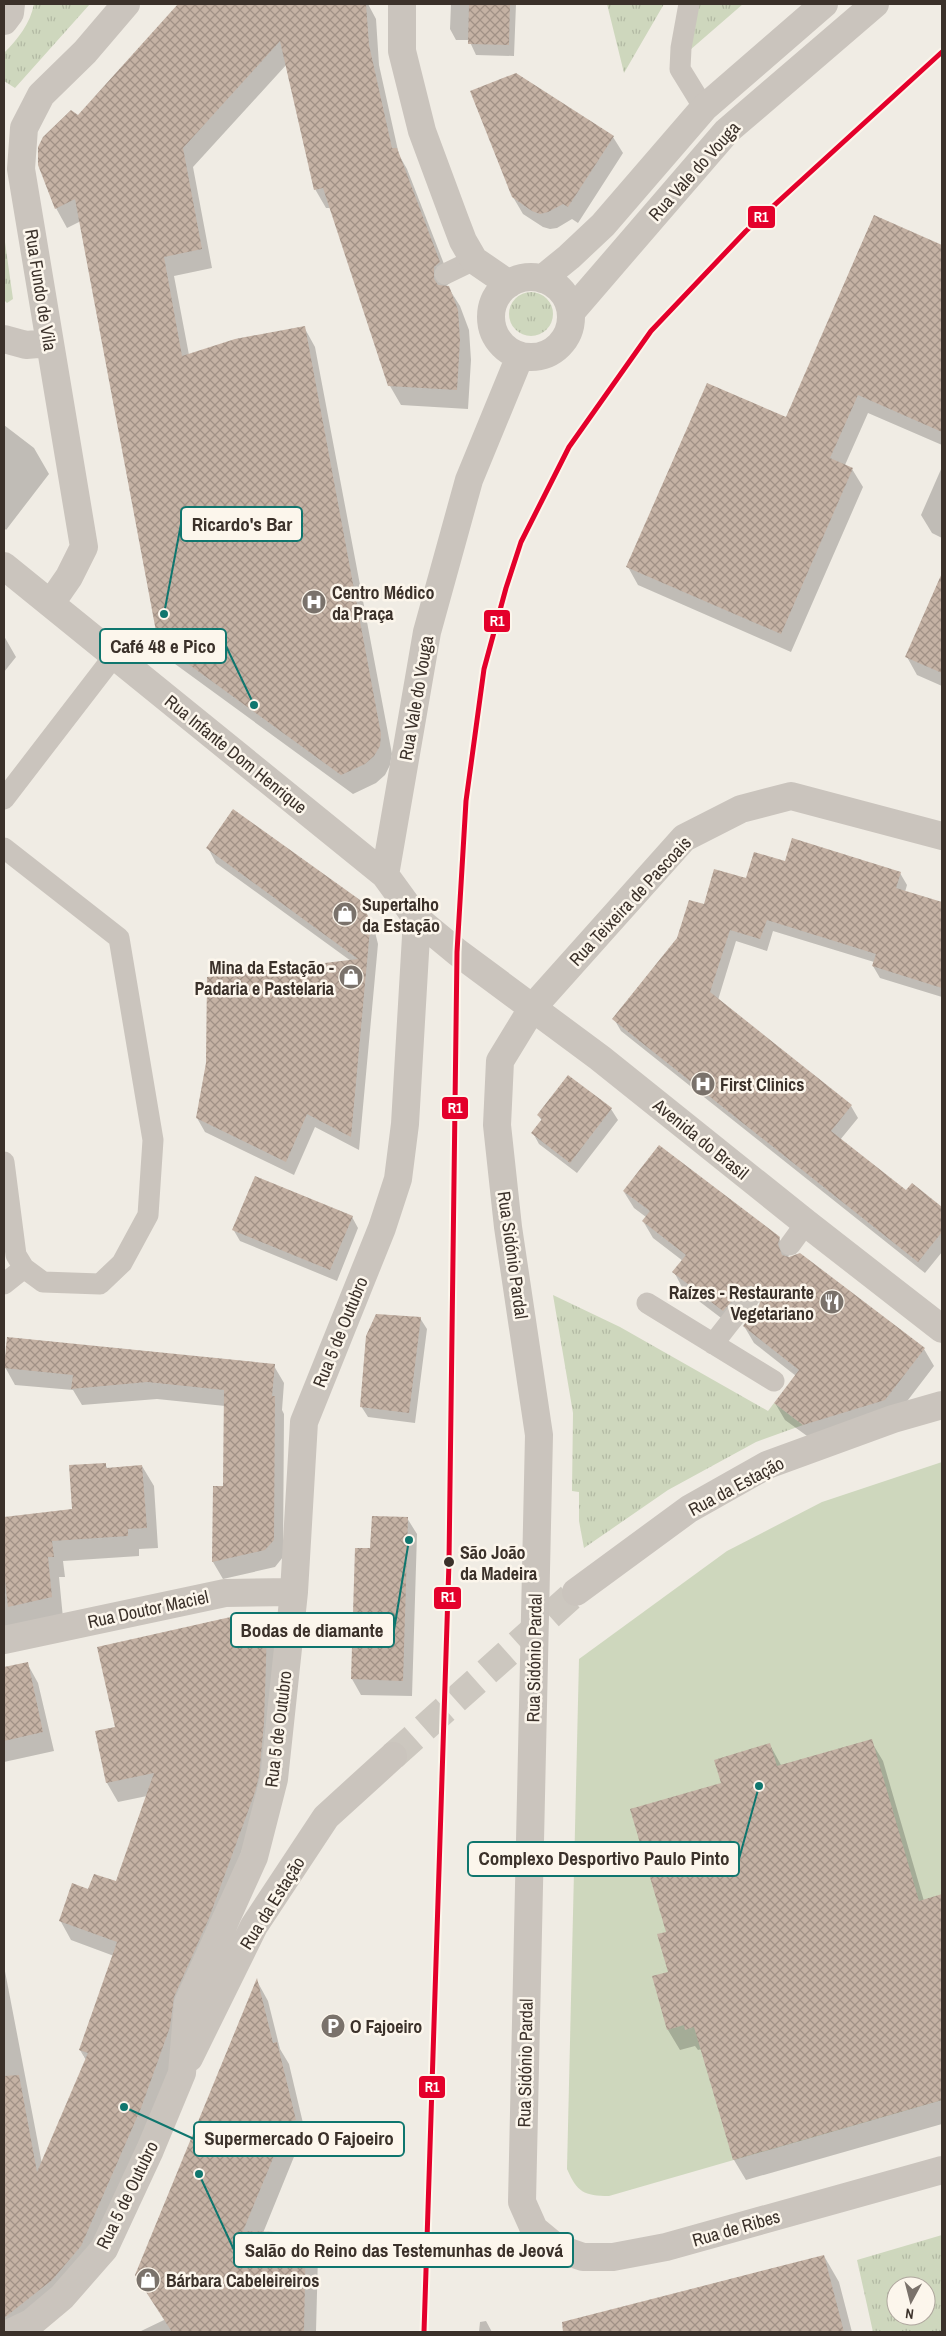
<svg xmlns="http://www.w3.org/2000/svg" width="946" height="2336" viewBox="0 0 946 2336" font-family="'Archivo Narrow',sans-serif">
  <defs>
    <pattern id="grass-tufts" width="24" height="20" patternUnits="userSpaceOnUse" patternTransform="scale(1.25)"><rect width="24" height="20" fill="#ced7bd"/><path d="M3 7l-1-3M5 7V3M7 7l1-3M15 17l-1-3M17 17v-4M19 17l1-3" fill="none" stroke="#b2b9a3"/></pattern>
    <pattern id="building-cross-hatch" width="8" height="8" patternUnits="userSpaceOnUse" patternTransform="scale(1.25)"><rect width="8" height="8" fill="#c5b2a4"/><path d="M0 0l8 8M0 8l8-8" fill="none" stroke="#a19186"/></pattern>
  </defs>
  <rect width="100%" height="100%" fill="#f0ece4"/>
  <path fill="url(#grass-tufts)" fill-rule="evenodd" d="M 34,4 L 90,4 L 15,88 L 4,81 L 4,53 C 18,39 30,24 34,4 Z
    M 607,4 L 664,4 L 624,73 Z
    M 699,4 L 743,4 L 690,50 L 694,21 Z
    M 4,235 L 13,299 L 7,303 L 4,300 Z
    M509 314a22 22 0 1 1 44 0a22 22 0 1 1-44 0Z
    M 553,1295 L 620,1327 L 768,1411 L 774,1403 L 803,1425 L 756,1442 L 668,1490 L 584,1548 L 579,1521 L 579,1492 L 572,1491 L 573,1413 Z
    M 942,2235 L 942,2332 L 873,2332 L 857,2260 ZM 896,2286 L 926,2286 L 926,2316 L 896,2316 Z"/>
  <path fill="#ced7bd" d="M 942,1462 L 942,2100 L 609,2196 C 584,2196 577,2192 567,2169 L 579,1659 L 727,1551 L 822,1502 Z"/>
  <path fill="#0003" d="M 180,4 L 269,4 L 268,5 L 368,4 L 376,19 L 379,65 L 399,155 L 407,169 L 451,282 L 446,286 L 448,287 L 460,306 L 469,330 L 471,360 L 468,409 L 401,405 L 390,386 L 331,208 L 326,208 L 315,189 L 287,64 L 193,167 L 212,268 L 174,276 L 189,355 L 304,327 L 315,347 L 392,754 L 390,765 L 385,775 L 376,783 L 353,794 L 171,661 L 159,642 L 81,221 L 67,228 L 56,208 L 78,117 Z
    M 451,4 L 516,4 L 514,56 L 476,55 L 469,40 L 456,40 L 450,29 Z
    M 613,137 L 623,153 L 578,223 L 572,219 L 557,228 L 550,229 L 543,227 L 523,214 L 513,197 Z
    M 875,217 L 942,246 L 942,445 L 868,413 L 845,465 L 852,469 L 863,487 L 791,652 L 638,585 L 628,567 L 787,418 Z
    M 4,425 L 34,448 L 49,474 L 6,530 L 4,528 Z
    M 942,467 L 942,538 L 932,533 L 921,515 Z
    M 942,576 L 942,686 L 917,675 L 907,657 Z
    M 4,636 L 16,657 L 4,672 Z
    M 208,848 L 368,916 L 375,932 L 378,944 L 359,1150 L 315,1127 L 294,1175 L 205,1132 L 197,1118 L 351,961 L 216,863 Z
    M 786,863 L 900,873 L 907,885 L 905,892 L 942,903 L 942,997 L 880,978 L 873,966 L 874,962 L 773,931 L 767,951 L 736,941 L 718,1000 L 851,1106 L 858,1118 L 840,1140 L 906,1192 L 912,1185 L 942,1209 L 942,1252 L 925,1273 L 621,1031 L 614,1019 L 704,905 L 746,880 Z
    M 568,1076 L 611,1109 L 618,1120 L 577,1173 L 539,1144 L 533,1133 L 542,1121 L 538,1115 Z
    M 624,1192 L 779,1238 L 789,1255 L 787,1260 L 800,1254 L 924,1349 L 934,1366 L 895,1417 L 814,1441 L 785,1420 L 775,1403 L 796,1376 L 754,1343 L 744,1326 L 762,1302 L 753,1303 L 733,1327 L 683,1289 L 674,1272 L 683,1261 L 653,1238 L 643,1221 L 646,1217 L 634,1208 Z
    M 352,1217 L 358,1228 L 337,1281 L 240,1241 L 233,1229 Z
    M 420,1318 L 427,1329 L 415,1423 L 368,1417 L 361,1406 Z
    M 274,1366 L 284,1383 L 282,1410 L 284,1414 L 283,1557 L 275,1567 L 223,1579 L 213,1562 L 214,1487 L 224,1488 L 225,1406 L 157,1399 L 82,1405 L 73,1390 L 15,1385 L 5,1367 Z
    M 105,1464 L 108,1469 L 142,1466 L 154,1486 L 158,1548 L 139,1549 L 139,1556 L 63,1561 L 65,1577 L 59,1577 L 63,1618 L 4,1631 L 4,1518 L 74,1510 Z
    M 407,1518 L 417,1534 L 412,1696 L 361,1695 L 352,1679 L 372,1549 Z
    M 266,1629 L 278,1649 L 275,1743 L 181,2047 L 92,2265 L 4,2328 L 4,1966 L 42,2164 L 86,2060 L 80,2050 L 114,1956 L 71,1940 L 60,1920 L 89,1890 L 116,1883 L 147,1796 L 118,1802 L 107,1783 L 96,1732 L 116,1728 Z
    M 27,1663 L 38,1683 L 54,1751 L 4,1762 L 4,1669 Z
    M 871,1741 L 883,1761 L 924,1901 L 942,1895 L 942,2124 L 746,2180 L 734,2160 L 702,2049 L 698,2050 L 695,2046 L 680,2050 L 668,2030 L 668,1932 L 722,1783 L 770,1745 L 781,1765 Z
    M 257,1981 L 268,2001 L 280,2049 L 289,2064 L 307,2140 L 300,2142 L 263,2233 L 306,2234 L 318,2255 L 316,2332 L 139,2332 L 164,2320 Z
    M 824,2256 L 839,2282 L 852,2332 L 606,2332 L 601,2313 Z
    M 486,2321 L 492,2332 L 479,2332 L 480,2322 Z"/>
  <path fill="url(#building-cross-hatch)" d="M 178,4 L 366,4 L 369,45 L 392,148 L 397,148 L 440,262 L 434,267 L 434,279 L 438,285 L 449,286 L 458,310 L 460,340 L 457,390 L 388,386 L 323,188 L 314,190 L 280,41 L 183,148 L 202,249 L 164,257 L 182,356 L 235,339 L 305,326 L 381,734 L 380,746 L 374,756 L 365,764 L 341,775 L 158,642 L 75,199 L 55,209 L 38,165 L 38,147 L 43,137 L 71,110 L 78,115 Z
    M 469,4 L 510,4 L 509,45 L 468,44 Z
    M 516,73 L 614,136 L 568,207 L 563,204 L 548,212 L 540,214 L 532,211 L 512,197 L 470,91 Z
    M 874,215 L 942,245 L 942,432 L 858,395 L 830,458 L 853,468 L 781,634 L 626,567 L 707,383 L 786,417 Z
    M 942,573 L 942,673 L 905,657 Z
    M 233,809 L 360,900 L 368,916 L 370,929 L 351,1137 L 307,1114 L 286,1162 L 196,1118 L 206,1063 L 207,977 L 358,959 L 206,848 Z
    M 792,838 L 901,872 L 896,888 L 942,902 L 942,988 L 872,966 L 876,954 L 767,920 L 760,939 L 730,930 L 710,992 L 852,1105 L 831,1131 L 906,1190 L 912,1183 L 942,1207 L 942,1232 L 918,1262 L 612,1019 L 677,938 L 689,900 L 704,904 L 714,869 L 746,878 L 754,852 L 785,861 Z
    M 568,1075 L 612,1108 L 570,1163 L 531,1133 L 542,1119 L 537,1115 Z
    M 659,1145 L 780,1237 L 778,1244 L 782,1255 L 789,1257 L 800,1253 L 925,1348 L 885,1400 L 803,1425 L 774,1403 L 799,1370 L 743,1326 L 759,1305 L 761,1299 L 760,1293 L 751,1286 L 744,1287 L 723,1311 L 672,1272 L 686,1255 L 642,1221 L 650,1211 L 623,1191 Z
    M 255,1176 L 353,1216 L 330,1270 L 232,1230 Z
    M 376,1314 L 421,1317 L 409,1413 L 360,1407 L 366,1336 Z
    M 7,1337 L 275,1364 L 272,1396 L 275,1396 L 274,1540 L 265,1550 L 212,1562 L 213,1486 L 223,1486 L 224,1390 L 147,1382 L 71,1389 L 73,1375 L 4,1368 Z
    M 106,1463 L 106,1468 L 142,1465 L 147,1528 L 128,1529 L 128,1536 L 52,1541 L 54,1557 L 48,1557 L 52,1597 L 8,1607 L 4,1572 L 4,1517 L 72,1509 L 69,1465 Z
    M 372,1516 L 408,1517 L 403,1681 L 351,1679 L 355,1548 L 370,1548 Z
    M 244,1614 L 254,1615 L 267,1628 L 264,1723 L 259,1776 L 255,1792 L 209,1918 L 174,1997 L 170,2027 L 141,2108 L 81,2246 L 52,2280 L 4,2318 L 4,2076 L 19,2075 L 37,2172 L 88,2053 L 79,2050 L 117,1942 L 59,1921 L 72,1883 L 88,1889 L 94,1874 L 116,1881 L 154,1773 L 106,1783 L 95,1731 L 115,1727 L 97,1647 Z
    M 28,1662 L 43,1732 L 4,1741 L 4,1667 Z
    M 872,1739 L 919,1901 L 942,1894 L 942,2100 L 733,2160 L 694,2027 L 685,2030 L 684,2025 L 667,2030 L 652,1976 L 668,1972 L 657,1934 L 666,1932 L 630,1809 L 721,1783 L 714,1760 L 770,1743 L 777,1766 Z
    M 257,1978 L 273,2043 L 277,2042 L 296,2120 L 288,2122 L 243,2231 L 306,2233 L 304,2332 L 172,2332 L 135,2275 Z
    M 824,2255 L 844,2332 L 563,2332 L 562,2322 Z"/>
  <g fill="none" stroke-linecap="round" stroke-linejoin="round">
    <path stroke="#ccc7bf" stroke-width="28" stroke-dasharray="28 14" stroke-linecap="butt" d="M 393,1756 L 576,1592"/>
    <path stroke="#cac4bd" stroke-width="21" d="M 689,4 L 681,48 L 680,69 L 704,108
      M 445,274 L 474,260
      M 4,799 L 114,656
      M 4,848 L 119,938 L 153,1140 L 148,1215 L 122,1263 L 100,1284 L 43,1282 L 24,1268 L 16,1255 L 4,1162
      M 790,1245 L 806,1223
      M 4,1284 L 24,1268
      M 647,1303 L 774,1381
      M 713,1344 L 749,1298"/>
    <path stroke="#cac4bd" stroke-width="28" d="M 402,4 L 402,51 L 422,131 L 455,220 L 463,241 L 474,260 L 509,284
      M 4,21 L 10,13 L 11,4
      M491 317a40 40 0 1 1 80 0a40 40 0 1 1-80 0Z
      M 542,279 L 569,257 L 603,225 L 704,108 L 824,4
      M 571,312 L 727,131 L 875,4
      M 4,339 L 26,345 L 50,343
      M 4,566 L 385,875 L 417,919 L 457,952 L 600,1058 L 806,1223 L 942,1329
      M 51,603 L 69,577 L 84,547 L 21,169 L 24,128 L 41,95 L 85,52 L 126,4
      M 942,836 L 791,796 L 741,809 L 684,838 L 533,1007 L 500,1061 L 497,1125 L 508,1227 L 539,1435 L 522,2202 L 534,2229 L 557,2248 L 583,2257 L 613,2257 L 666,2247 L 942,2170
      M 385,875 L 427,632 L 469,480 L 520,356
      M 576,1592 L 689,1509 L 767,1465 L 893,1419 L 942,1405
      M 4,1640 L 225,1593 L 294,1592
      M 189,2058 L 254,1926 L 326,1817 L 393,1756
      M 12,2332 L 31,2323 L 62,2297 L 104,2249 L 150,2150 L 182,2073 L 188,2003 L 254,1857 L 274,1779 L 294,1592 L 304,1422 L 382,1228 L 398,1179 L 405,1124 L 417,919"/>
    <defs>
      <path id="rail-1" d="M 424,2332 L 449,1562 L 457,952 L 466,801 L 484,669 L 506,588 L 521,542 L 569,447 L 651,331 L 746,231 L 942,52"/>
    </defs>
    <use href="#rail-1" stroke="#fcf6ec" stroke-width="9"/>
    <use href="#rail-1" stroke="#e4002b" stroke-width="5"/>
  </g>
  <defs>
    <symbol id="hospital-disc" viewBox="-11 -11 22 22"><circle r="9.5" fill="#7a726b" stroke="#fcf6ec"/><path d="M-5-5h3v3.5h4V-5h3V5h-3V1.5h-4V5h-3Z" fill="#fff"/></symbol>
    <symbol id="shop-disc" viewBox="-11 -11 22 22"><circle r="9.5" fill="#7a726b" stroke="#fcf6ec"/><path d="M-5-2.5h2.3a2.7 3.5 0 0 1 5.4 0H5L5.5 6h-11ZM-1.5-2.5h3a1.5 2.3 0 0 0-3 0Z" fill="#fff"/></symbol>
    <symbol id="restaurant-disc" viewBox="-11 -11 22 22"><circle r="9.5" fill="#7a726b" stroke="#fcf6ec"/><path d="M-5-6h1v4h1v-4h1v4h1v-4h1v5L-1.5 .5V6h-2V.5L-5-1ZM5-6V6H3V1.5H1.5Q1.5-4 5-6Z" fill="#fff"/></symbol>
    <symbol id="parking-disc" viewBox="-11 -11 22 22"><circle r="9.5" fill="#7a726b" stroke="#fcf6ec"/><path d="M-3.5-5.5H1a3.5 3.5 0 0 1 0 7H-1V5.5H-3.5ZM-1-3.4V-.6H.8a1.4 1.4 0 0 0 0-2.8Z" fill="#fff"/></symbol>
  </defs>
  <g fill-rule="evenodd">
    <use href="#hospital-disc" x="300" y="588" width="28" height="28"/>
    <use href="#shop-disc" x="331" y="900" width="28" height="28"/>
    <use href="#shop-disc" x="337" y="963" width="28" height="28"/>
    <use href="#hospital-disc" x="689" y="1070" width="28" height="28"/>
    <use href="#restaurant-disc" x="818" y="1288" width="28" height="28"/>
    <use href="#parking-disc" x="319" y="2012" width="28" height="28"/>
    <use href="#shop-disc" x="134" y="2266" width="28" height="28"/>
  </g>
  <circle fill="#3b312a" stroke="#fcf6ec" stroke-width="2" cx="449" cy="1562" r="6"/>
  <g text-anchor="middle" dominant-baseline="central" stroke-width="5" stroke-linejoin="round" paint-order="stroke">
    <g font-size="18" fill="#3b312a" stroke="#fcf6ec">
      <text transform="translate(694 171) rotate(-48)">Rua Vale do Vouga</text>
      <text transform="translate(41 290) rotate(81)">Rua Fundo de Vila</text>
      <text transform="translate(416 698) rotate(-80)">Rua Vale do Vouga</text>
      <text transform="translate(236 754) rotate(39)">Rua Infante Dom Henrique</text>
      <text transform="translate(630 901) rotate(-47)">Rua Teixeira de Pascoais</text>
      <text transform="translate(701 1139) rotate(39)">Avenida do Brasil</text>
      <text transform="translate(513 1255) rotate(82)">Rua Sidónio Pardal</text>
      <text transform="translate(340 1332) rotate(-68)">Rua 5 de Outubro</text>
      <text transform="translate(736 1486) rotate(-28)">Rua da Estação</text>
      <text transform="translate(148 1609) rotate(-12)">Rua Doutor Maciel</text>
      <text transform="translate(534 1658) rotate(-89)">Rua Sidónio Pardal</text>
      <text transform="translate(278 1729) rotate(-83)">Rua 5 de Outubro</text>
      <text transform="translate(272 1903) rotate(-58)">Rua da Estação</text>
      <text transform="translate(525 2063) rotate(-89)">Rua Sidónio Pardal</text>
      <text transform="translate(127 2195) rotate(-64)">Rua 5 de Outubro</text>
      <text transform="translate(736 2228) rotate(-16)">Rua de Ribes</text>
    </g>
    <g font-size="18" font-weight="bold" fill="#3b312a" stroke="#fcf6ec" text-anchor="start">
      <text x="332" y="592">Centro Médico<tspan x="332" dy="21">da Praça</tspan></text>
      <text x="362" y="904">Supertalho<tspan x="362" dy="21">da Estação</tspan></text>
      <text x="334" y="967" text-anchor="end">Mina da Estação -<tspan x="334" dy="21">Padaria e Pastelaria</tspan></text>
      <text x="720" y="1084">First Clinics</text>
      <text x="814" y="1292" text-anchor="end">Raízes - Restaurante<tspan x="814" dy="21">Vegetariano</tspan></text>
      <text x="350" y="2026">O Fajoeiro</text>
      <text x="166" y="2280">Bárbara Cabeleireiros</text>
    </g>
    <g font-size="18" font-weight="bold" fill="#3b312a" stroke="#fcf6ec" text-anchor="start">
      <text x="460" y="1552">São João<tspan x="460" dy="21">da Madeira</tspan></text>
    </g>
  </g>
  <path fill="none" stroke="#0f766e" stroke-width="2" d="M164 614L181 524M254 705L226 646M409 1540L394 1630M759 1786L739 1859M124 2107L194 2139M199 2174L234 2250"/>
  <g fill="#0f766e" stroke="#fcf6ec" stroke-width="2">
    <circle cx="164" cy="614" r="5"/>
    <circle cx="254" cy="705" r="5"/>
    <circle cx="409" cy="1540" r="5"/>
    <circle cx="759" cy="1786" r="5"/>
    <circle cx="124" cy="2107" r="5"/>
    <circle cx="199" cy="2174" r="5"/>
  </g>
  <g fill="#fcf6ec" stroke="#0f766e" stroke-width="2">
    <rect x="181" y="507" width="121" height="34" rx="5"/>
    <rect x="100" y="629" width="126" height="34" rx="5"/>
    <rect x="231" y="1613" width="163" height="34" rx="5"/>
    <rect x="468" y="1842" width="271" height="34" rx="5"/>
    <rect x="194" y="2122" width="210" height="34" rx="5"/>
    <rect x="234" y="2233" width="339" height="34" rx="5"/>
  </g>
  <g font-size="19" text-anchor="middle" font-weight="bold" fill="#3b312a">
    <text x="242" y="531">Ricardo's Bar</text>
    <text x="163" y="653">Café 48 e Pico</text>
    <text x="312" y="1637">Bodas de diamante</text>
    <text x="604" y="1865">Complexo Desportivo Paulo Pinto</text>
    <text x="299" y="2145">Supermercado O Fajoeiro</text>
    <text x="404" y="2257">Salão do Reino das Testemunhas de Jeová</text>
  </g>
  <g stroke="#fcf6ec" stroke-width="2">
    <rect x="747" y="205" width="29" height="24" rx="5" fill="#e4002b"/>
    <rect x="483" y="609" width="28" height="24" rx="5" fill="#e4002b"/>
    <rect x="441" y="1096" width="28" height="24" rx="5" fill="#e4002b"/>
    <rect x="433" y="1586" width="29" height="24" rx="5" fill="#e4002b"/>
    <rect x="418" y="2075" width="28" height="24" rx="5" fill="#e4002b"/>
  </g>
  <g font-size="14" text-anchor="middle" font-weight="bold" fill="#fff">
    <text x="761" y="222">R1</text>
    <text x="497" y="626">R1</text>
    <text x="455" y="1113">R1</text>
    <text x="448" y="1602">R1</text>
    <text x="432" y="2092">R1</text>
  </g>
  <rect width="946" height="2336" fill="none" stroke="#3b312a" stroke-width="10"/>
  <g transform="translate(911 2301) rotate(187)"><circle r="24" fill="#fcf6ec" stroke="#afa79e"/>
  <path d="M0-4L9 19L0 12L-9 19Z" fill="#7a726b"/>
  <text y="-8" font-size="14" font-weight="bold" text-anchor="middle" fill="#3b312a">N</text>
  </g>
</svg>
